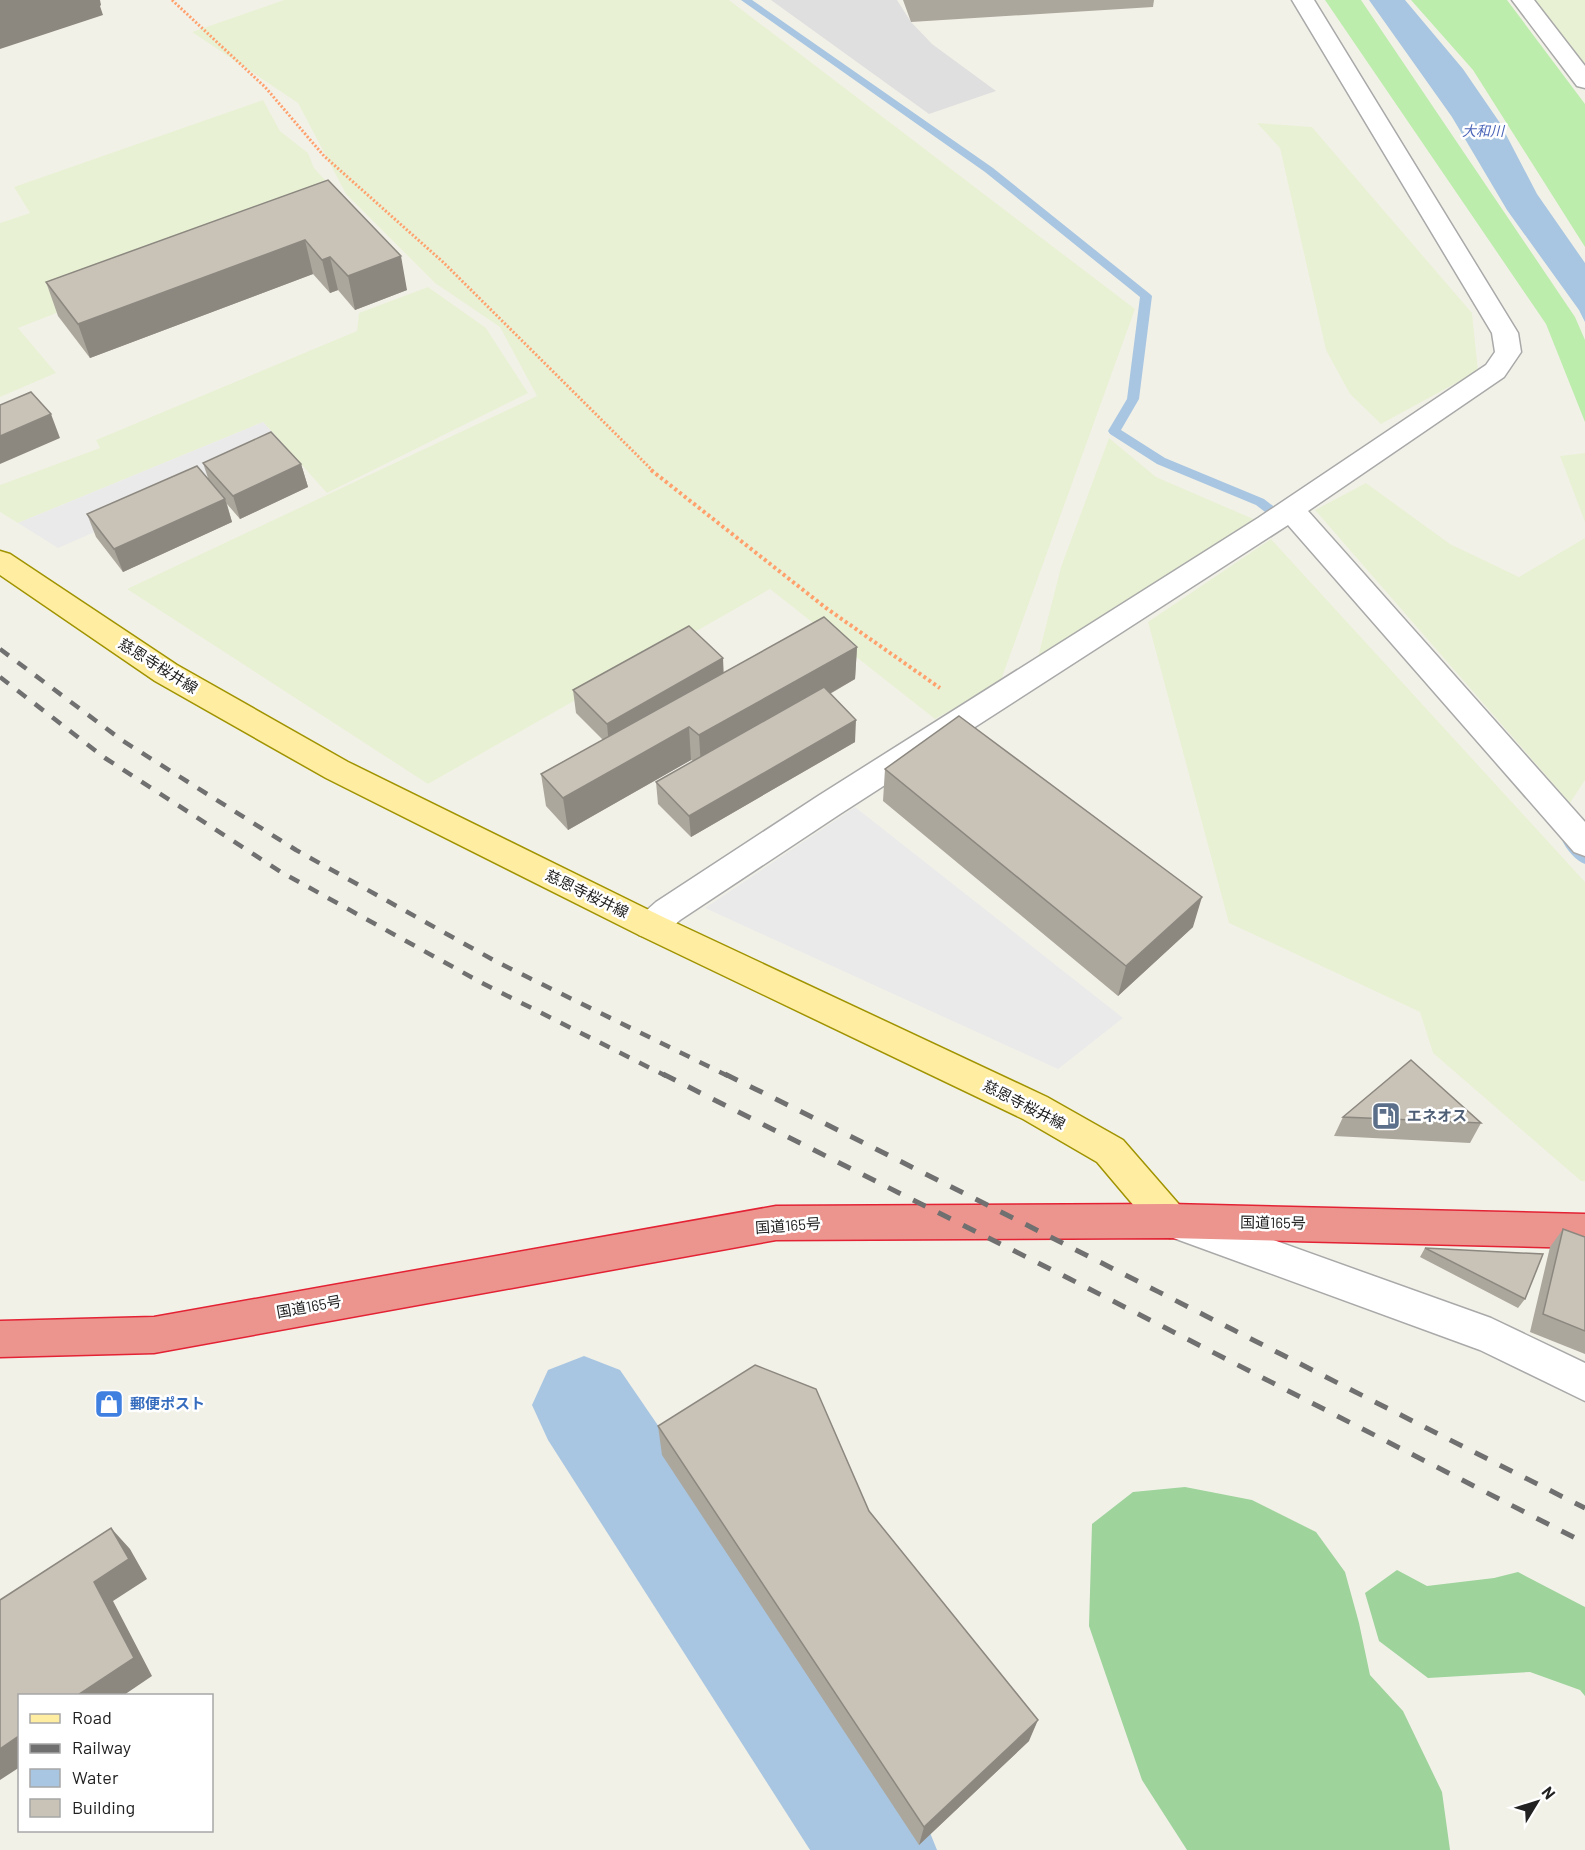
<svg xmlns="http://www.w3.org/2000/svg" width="1585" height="1850" font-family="Barlow,'Noto Sans JP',sans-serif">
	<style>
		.residential { fill: #e0dfdf }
		.farmland { fill: #e8f1d4 }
		.grass { fill: #bdedad }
		.forest { fill: #9ed39c }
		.parking { fill: #eaeaea }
		.water { fill: #a8c6e1 }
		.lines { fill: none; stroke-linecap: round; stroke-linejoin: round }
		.stream { fill: #a8c6e1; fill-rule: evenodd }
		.river { fill: #a8c6e1; fill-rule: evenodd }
		.minor-casing { stroke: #a9a9a9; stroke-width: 3 }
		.major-casing { stroke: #a09300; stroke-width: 3 }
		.highway-casing { stroke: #e32234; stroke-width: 3 }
		.path-far1 { stroke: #ffa06d; stroke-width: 3; stroke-dasharray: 2 2; stroke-linecap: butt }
		.path { stroke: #ffa06d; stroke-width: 4; stroke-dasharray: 3 3; stroke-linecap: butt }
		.minor { fill: #fff; fill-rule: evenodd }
		.major { fill: #ffeea1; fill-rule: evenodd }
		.highway { fill: #ec948e; fill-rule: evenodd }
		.rail-far1 { stroke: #707070; stroke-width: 4.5; stroke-dasharray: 11 11; stroke-linecap: butt }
		.rail { stroke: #707070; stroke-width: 5; stroke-dasharray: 14 14; stroke-linecap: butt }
		.wall { fill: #aca79d }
		.shaded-wall { fill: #8c8880 }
		.building { fill: #c8c2b7; stroke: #8c8880; stroke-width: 1.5 }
		.labels { text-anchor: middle; stroke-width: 5; stroke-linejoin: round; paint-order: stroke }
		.far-water-label { font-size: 14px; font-style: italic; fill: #4964b7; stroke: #fff }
		.street-label { font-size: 15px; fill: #222; stroke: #fff }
		.service-label { font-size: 15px; font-weight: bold; fill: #4e5e75; stroke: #fff; text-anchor: start }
		.shop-label { font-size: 15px; font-weight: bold; fill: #366cbe; stroke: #fff; text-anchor: start }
	</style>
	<rect width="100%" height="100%" fill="#f2f1e8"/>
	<path class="residential" d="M 771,0 L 897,0 L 911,22 L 932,44 L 996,91 L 929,114 Z"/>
	<path class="farmland" d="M 284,0 L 729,0 L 1135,309 L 1000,683 L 935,719 L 770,589 L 428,784 L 127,589 L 537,396 L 500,327 L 435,283 L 346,194 L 298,103 L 192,32 Z
		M 1534,0 L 1585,0 L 1585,64 Z
		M 263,100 L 280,131 L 308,153 L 314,168 L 344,201 L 18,328 L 56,373 L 0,397 L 0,223 L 30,213 L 14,187 Z
		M 1257,123 L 1312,127 L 1472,313 L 1478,371 L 1381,424 L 1350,394 L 1326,350 L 1280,148 Z
		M 428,287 L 486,328 L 528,393 L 327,493 L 263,422 L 18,523 L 0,512 L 0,485 L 100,448 L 96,440 L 357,331 L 359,313 Z
		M 1109,438 L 1156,477 L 1258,521 L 1036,665 L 1061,567 Z
		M 1585,453 L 1585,522 L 1560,456 Z
		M 1366,483 L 1450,544 L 1519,577 L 1585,538 L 1585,780 L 1570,803 L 1315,510 Z
		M 1271,539 L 1585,882 L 1585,1181 L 1581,1181 L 1433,1053 L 1420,1012 L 1229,923 L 1148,622 Z"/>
	<path class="grass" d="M 1325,0 L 1361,0 L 1575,317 L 1585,340 L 1585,422 L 1546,324 Z
		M 1411,0 L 1507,0 L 1585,104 L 1585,247 L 1473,70 Z"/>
	<path class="forest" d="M 1185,1487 L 1252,1500 L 1316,1532 L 1345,1572 L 1359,1623 L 1370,1675 L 1403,1711 L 1442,1792 L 1450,1850 L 1187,1850 L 1142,1780 L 1089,1626 L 1092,1524 L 1133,1492 Z
		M 1397,1570 L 1427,1586 L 1494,1578 L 1518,1572 L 1585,1607 L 1585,1696 L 1580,1690 L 1530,1672 L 1428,1678 L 1379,1641 L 1365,1593 Z"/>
	<path class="parking" d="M 263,422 L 287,448 L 58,548 L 18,523 Z
		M 855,807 L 1123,1018 L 1058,1069 L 705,908 Z"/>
	<path class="water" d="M 1369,0 L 1405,0 L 1463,69 L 1500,123 L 1537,194 L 1585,263 L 1585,322 L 1579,310 L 1507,210 L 1452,117 Z"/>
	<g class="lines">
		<path class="stream" d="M 741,0 L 752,0 L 993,168 L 1150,294 L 1152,296 L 1139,399 L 1121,430 L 1165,458 L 1264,499 L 1290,519 L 1292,522 L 1290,525 L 1282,525 L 1256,505 L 1157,464 L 1110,434 L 1108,431 L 1127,399 L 1140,297 L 985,172 Z
			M 1569,834 L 1574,836 L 1585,848 L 1585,864 C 1576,861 1566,849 1562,840 L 1564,836 Z"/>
		<path class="river" d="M 584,1356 L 620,1370 L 920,1808 L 937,1850 L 810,1850 L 548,1440 L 532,1405 L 548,1370 Z"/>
		<g class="minor-casing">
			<path id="minor" d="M 1292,0 L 1314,0 L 1518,333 L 1521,352 L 1504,377 L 1308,511 L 1585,822 L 1585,856 L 1574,852 L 1288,525 L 840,814 L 680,920 C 666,932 658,942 639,935 L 634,926 L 639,917 L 656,902 L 818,796 L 1258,518 L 1486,365 L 1495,352 L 1492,333 Z
				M 1512,0 L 1534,0 L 1585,66 L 1585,88 L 1577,86 Z
				M 1181,1207 L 1491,1318 L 1585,1363 L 1585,1401 L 1480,1350 L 1168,1236 L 1163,1224 L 1168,1212 Z"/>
		</g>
		<g class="major-casing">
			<path id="major" d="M 0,551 L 10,554 L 177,665 L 348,762 L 663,917 L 1047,1097 L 1123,1140 L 1183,1209 L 1188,1221 L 1183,1233 L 1170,1238 L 1157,1233 L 1097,1162 L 1023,1119 L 639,935 L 326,778 L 155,681 L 0,575 Z"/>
		</g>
		<g class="highway-casing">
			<path id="highway" d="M 1170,1204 L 1585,1214 L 1585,1248 L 1170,1238 L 776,1240 L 154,1353 L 0,1357 L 0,1321 L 154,1317 L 776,1206 Z"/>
		</g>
		<path class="path-far1" d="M 172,0 L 265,87 L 324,156 L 443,262 L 653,471"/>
		<path class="path" d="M 651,470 L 826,608 L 940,688"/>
		<use href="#minor" class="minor"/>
		<use href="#major" class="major"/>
		<use href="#highway" class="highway"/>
		<path class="rail-far1" d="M 0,649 L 123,741 L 296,850 L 497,962 L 728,1076
			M 0,677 L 105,758 L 281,872 L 482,983 L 666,1076"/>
		<path class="rail" d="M 663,1074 L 1070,1279 L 1585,1543
			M 725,1074 C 1013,1216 1298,1364 1585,1508"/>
	</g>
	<path class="wall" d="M 903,0 L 1154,0 L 1153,7 L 911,22 Z
		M 328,180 L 407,290 L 355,310 L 338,290 L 330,293 L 313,274 L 90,358 L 58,316 L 46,282 Z
		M 203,463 L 301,464 L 308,487 L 240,519 L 227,504 L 232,522 L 123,572 L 96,537 L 87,514 L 208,478 Z
		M 857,647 L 855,679 L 830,694 L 855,742 L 691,837 L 658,804 L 656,782 L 693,761 L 691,760 L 568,830 L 546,806 L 541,774 L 603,740 L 576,713 L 573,690 L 723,658 L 723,673 Z
		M 885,769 L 1193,927 L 1118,996 L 883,801 Z
		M 1343,1117 L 1481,1123 L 1470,1143 L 1334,1136 Z
		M 1563,1229 L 1585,1237 L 1585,1354 L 1530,1332 L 1550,1247 Z
		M 1425,1248 L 1525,1299 L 1518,1308 L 1420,1257 Z
		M 658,1426 L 869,1511 L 1029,1741 L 919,1845 L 662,1455 Z"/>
	<path class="shaded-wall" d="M 0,0 L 100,0 L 101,5 L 100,6 L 103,15 L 0,49 Z
		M 305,240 L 313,274 L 90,358 L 78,324 Z
		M 401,256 L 407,290 L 355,310 L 348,276 Z
		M 330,257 L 338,290 L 330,293 L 322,260 Z
		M 51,414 L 60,438 L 0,464 L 0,436 Z
		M 301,464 L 308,487 L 240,519 L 233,496 Z
		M 225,499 L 232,522 L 123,572 L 114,549 Z
		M 857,647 L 855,679 L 701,767 L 699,735 Z
		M 723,658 L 724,680 L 609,746 L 607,724 Z
		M 856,720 L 855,742 L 691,837 L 689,816 Z
		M 689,727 L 691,760 L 568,830 L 563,798 Z
		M 1202,897 L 1193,927 L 1118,996 L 1126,966 Z
		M 111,1528 L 130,1549 L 147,1579 L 113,1601 L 152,1676 L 124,1695 L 78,1695 L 94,1582 Z
		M 1038,1720 L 1029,1741 L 919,1845 L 924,1827 Z
		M 20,1735 L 20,1767 L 0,1780 L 0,1749 Z"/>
	<path class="building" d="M 328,180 L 401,256 L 348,276 L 330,257 L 322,260 L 305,240 L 78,324 L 46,282 Z
		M 31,392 L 51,414 L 0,436 L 0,405 Z
		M 271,432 L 301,464 L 233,496 L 203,463 Z
		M 197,466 L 225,499 L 114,549 L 87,514 Z
		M 824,617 L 857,647 L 699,735 L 689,727 L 563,798 L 541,774 Z
		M 689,626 L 723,658 L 607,724 L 573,690 Z
		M 824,687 L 856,720 L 689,816 L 656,782 Z
		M 959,716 L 1202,897 L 1126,966 L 885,769 Z
		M 1411,1060 L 1481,1123 L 1343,1117 Z
		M 1563,1229 L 1585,1237 L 1585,1331 L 1543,1314 Z
		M 1425,1248 L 1543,1254 L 1525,1299 Z
		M 755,1365 L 816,1389 L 869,1511 L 1038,1720 L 924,1827 L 658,1426 Z
		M 111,1528 L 129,1559 L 94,1582 L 134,1658 L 78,1695 L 20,1695 L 20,1735 L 0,1749 L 0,1600 Z"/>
	<defs>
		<g id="fuel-square" transform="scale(1.5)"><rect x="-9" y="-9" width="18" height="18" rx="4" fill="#5c6f8a" stroke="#fff"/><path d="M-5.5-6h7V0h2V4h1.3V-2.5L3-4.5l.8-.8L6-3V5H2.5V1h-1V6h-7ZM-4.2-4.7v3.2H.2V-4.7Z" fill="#fff"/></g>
		<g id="shop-square" transform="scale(1.5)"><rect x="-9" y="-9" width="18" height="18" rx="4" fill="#3f7fe0" stroke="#fff"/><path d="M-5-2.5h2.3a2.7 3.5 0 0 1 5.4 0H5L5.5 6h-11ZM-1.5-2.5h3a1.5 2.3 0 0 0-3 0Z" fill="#fff"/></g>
	</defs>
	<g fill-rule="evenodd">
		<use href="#fuel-square" x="1386" y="1116"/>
		<use href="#shop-square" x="109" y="1404"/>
	</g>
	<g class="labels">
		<g class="far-water-label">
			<text x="1483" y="136">大和川</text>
		</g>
		<g class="street-label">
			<text transform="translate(158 666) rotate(32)" y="5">慈恩寺桜井線</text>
			<text transform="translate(587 894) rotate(26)" y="5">慈恩寺桜井線</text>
			<text transform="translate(1024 1105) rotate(27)" y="5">慈恩寺桜井線</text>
			<text transform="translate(1273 1223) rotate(1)" y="5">国道165号</text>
			<text transform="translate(788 1226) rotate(-4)" y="5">国道165号</text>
			<text transform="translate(309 1307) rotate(-10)" y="5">国道165号</text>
		</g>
		<g class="service-label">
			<text x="1407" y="1121">エネオス</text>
		</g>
		<g class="shop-label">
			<text x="130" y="1409">郵便ポスト</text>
		</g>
	</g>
	<rect x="18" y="1694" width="195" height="138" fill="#ffffff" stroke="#a7a7a7" stroke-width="1.5"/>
	<rect x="30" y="1714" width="30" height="9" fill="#ffeea1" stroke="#a7a7a7" stroke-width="1.5"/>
	<text x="72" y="1724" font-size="18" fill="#222222">Road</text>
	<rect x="30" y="1744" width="30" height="9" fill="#707070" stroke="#a7a7a7" stroke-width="1.5"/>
	<text x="72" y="1754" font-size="18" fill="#222222">Railway</text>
	<rect x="30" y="1769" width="30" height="18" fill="#a8c6e1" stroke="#a7a7a7" stroke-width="1.5"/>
	<text x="72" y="1784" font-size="18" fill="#222222">Water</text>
	<rect x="30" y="1799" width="30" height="18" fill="#c8c2b7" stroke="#a7a7a7" stroke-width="1.5"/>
	<text x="72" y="1814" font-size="18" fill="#222222">Building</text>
	<g transform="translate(1537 1802) rotate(52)" stroke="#ffffff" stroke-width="4.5" paint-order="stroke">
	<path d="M0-4.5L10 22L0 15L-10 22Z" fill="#222222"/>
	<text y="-9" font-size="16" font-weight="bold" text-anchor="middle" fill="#222222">N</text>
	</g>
</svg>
